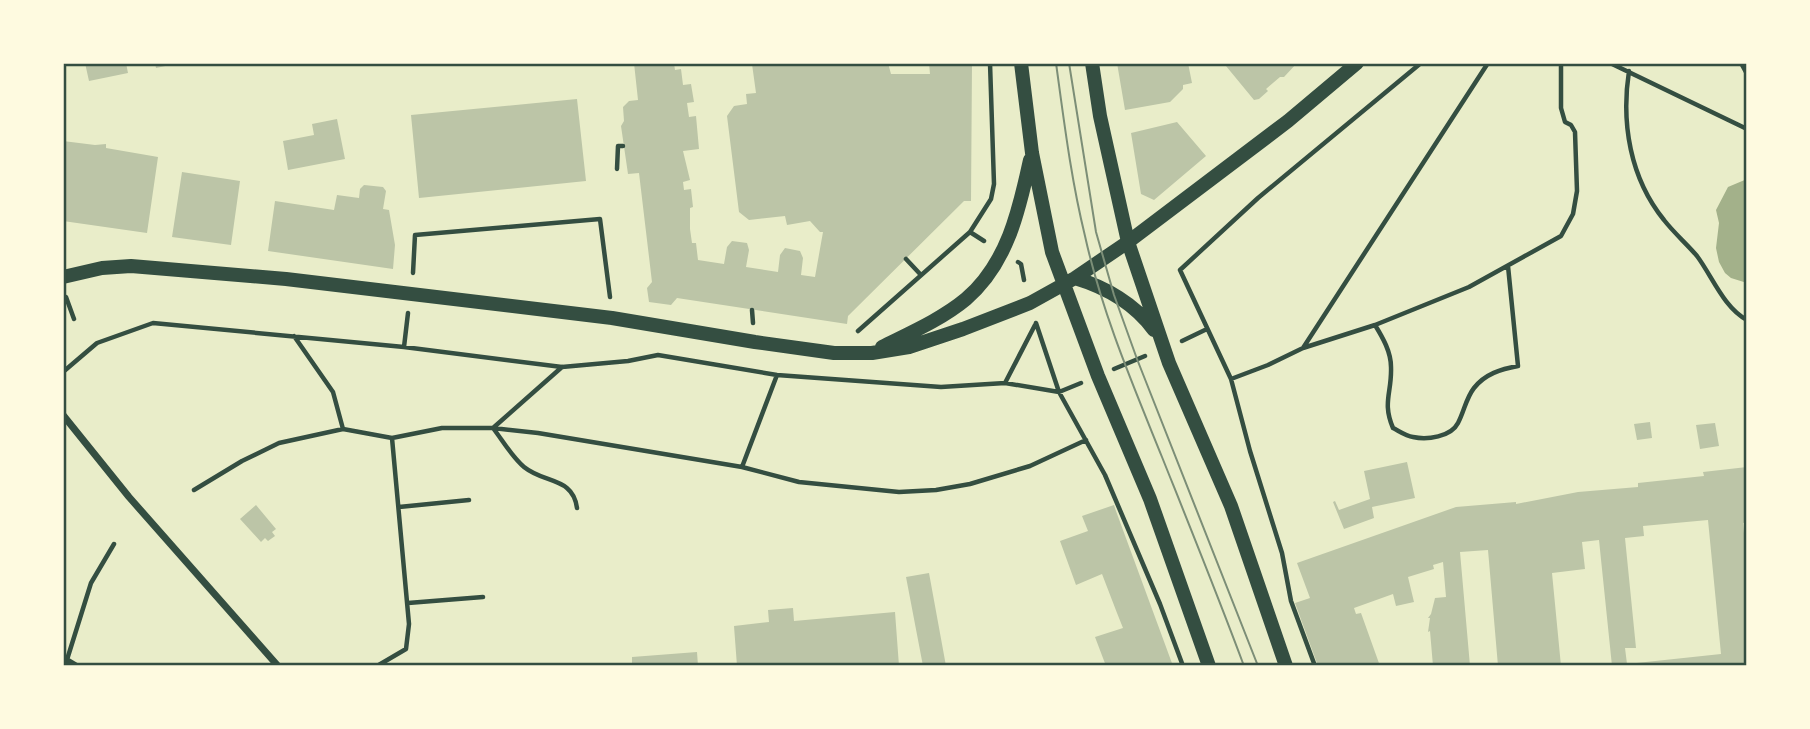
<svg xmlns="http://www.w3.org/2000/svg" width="1810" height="729" font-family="'Alegreya Sans',sans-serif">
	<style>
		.water { fill: #a3b18a }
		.building { fill: #bcc5a7; fill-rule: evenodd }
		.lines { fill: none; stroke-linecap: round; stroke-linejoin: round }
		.path { stroke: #344e41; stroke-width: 4.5 }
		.minor { stroke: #344e41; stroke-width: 7 }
		.secondary { stroke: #344e41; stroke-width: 14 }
		.tram { stroke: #7c8e77; stroke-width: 2 }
		.neatline { fill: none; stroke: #344e41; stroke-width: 2.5 }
	</style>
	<rect width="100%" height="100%" fill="#e9edc9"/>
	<path class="water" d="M 1747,179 L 1747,283 L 1731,278 L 1725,273 L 1719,262 L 1716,248 L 1719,223 L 1716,210 L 1728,187 Z"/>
	<path class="building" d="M 85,63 L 126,63 L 128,73 L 89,81 Z
		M 155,63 L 175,63 L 175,64 L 156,68 Z
		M 634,63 L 674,63 L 675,70 L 681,69 L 683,85 L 691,84 L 694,102 L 687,103 L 689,117 L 696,116 L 699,149 L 683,151 L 690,180 L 683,182 L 684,190 L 691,189 L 693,207 L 690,208 L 690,229 L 692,243 L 696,243 L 698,260 L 724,264 L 727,247 L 732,241 L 747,243 L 749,250 L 746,267 L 778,272 L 780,255 L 785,248 L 800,251 L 803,258 L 801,275 L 815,277 L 823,232 L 820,232 L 810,221 L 787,225 L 785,216 L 749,220 L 739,212 L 727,116 L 734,106 L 747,104 L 746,94 L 756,93 L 752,64 L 888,63 L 891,74 L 930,74 L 929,63 L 972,63 L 971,201 L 964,201 L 848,316 L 847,324 L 677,298 L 671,305 L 649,302 L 647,288 L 652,282 L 639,173 L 628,174 L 621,126 L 624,121 L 623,107 L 629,101 L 638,100 Z
		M 1117,63 L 1188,63 L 1192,83 L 1183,85 L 1183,89 L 1170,102 L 1125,110 Z
		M 1229,63 L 1297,63 L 1284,77 L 1280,77 L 1266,89 L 1268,91 L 1259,99 L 1254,100 L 1226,66 Z
		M 577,99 L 586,181 L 419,198 L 411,115 Z
		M 337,119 L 345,159 L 288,170 L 283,141 L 314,135 L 312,124 Z
		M 1177,122 L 1206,156 L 1154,200 L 1141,194 L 1131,133 Z
		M 63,141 L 95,145 L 106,144 L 106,148 L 158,157 L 147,233 L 63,221 Z
		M 182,172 L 240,181 L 231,245 L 172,237 Z
		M 364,185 L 383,187 L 386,191 L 383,209 L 389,210 L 395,245 L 393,269 L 268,251 L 275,201 L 334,210 L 337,195 L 359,198 L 360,189 Z
		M 1650,422 L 1652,438 L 1637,440 L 1634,424 Z
		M 1715,423 L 1719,446 L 1700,449 L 1696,425 Z
		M 1407,462 L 1415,498 L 1372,507 L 1374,518 L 1344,529 L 1333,502 L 1335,501 L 1339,510 L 1370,499 L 1364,471 Z
		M 1747,467 L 1747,522 L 1743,523 L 1747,563 L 1747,666 L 1612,666 L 1599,540 L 1582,542 L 1585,569 L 1552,573 L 1561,666 L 1498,666 L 1488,550 L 1460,552 L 1470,666 L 1433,666 L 1430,631 L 1428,632 L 1430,618 L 1428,618 L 1431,614 L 1435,598 L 1446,597 L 1443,562 L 1433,565 L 1434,569 L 1408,577 L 1414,602 L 1396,606 L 1393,594 L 1354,608 L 1356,614 L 1361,613 L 1380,666 L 1318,666 L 1295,603 L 1310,598 L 1297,563 L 1456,507 L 1516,502 L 1516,504 L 1578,492 L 1638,487 L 1638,483 L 1704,476 L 1703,472 ZM 1708,520 L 1721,654 L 1627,664 L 1625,648 L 1636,648 L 1625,538 L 1644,536 L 1643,526 Z
		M 256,505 L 276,529 L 272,532 L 275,536 L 268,541 L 265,538 L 261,542 L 240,519 Z
		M 1114,505 L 1116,511 L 1173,666 L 1106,666 L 1095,637 L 1123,628 L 1117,613 L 1102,574 L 1076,585 L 1060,541 L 1088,531 L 1082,516 Z
		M 929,573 L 946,666 L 923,666 L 906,577 Z
		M 793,608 L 794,621 L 895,612 L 899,666 L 737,666 L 734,626 L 769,622 L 768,610 Z
		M 697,652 L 698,666 L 632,666 L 632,657 Z"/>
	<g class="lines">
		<path class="path" d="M 1488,63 L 1303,348 L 1375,325 L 1469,287 L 1561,236 L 1573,214 L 1577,191 L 1575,132 L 1571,125 L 1565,122 L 1561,108 L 1561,63
			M 1610,63 L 1747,129
			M 1741,63 L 1747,74
			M 1629,71 C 1621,123 1630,178 1664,220 C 1674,233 1687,244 1697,256 C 1712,276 1724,308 1747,320
			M 617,169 L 618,146 L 623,146
			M 970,232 L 984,241
			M 906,259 L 921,275
			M 1018,262 L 1021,264 L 1024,280
			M 413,273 L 415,235 L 600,219 L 610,297
			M 66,297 L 74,319
			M 752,310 L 753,323
			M 1036,323 L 1059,392 L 1105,475 L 1160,604 L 1183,666
			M 1375,325 C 1383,338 1391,352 1391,367 C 1392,393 1382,402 1393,428 C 1399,431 1406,436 1413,437 C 1427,440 1451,437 1458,423 C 1464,412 1466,398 1474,388 C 1485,374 1501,369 1518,366 L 1508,266
			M 858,331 L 970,232 L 991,199 L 994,184 L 990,63
			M 294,336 L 333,392 L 343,429
			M 1182,341 L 1207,329
			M 404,347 L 408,313
			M 1303,348 L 1268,365 L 1231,379 L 1180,270 L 1258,198 L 1421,63
			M 562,367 L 493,428 C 503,441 512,457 524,467 C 545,484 573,477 577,508
			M 1114,369 L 1145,356
			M 63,372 L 97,343 L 153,323 L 404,347 L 562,367 L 628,361 L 658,355 L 777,375 L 941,387 L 1005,383 L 1059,392 L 1081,383
			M 1231,379 L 1250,451 L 1282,553 L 1291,601 L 1315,666
			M 1005,383 L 1035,325
			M 742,467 L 777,375
			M 194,490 L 242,461 L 279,443 L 343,429 L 392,438 L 442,428 L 493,428 L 538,433 L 742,467 L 799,482 L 899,492 L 936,490 L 970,484 L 1030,466 L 1086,440
			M 399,507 L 469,500
			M 408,603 L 483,597
			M 63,657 L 78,666
			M 65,666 L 91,583 L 114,544
			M 377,666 L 406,649 L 409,624 L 392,438"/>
		<path class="minor" d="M 63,415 L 129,497 L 278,666"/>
		<path class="secondary" d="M 1021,63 L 1032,153 L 1052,252 L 1098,376 L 1150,499 L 1209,666
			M 1092,63 L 1100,116 L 1128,242 L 1169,363 L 1231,506 L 1286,666
			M 63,277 L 102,268 L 131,266 L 286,279 L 612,318 L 755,342 L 834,353 L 872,353 L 909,347 L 963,329 L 1030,303 L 1075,278 L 1128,242 L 1288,121 L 1357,63
			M 1075,278 C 1105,287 1135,304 1154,330
			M 882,347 C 910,333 942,319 966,299 C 1007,264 1019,211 1030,160"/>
		<path class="tram" d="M 1056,63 C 1064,121 1071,179 1085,236 C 1102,313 1133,385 1162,457 C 1190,527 1218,596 1244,666
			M 1069,63 L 1096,232 L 1114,295 L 1137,359 L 1258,666"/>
	</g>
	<rect width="1810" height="729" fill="none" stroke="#fefae0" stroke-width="130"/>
	<rect x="65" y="65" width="1680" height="599" class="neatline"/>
</svg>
